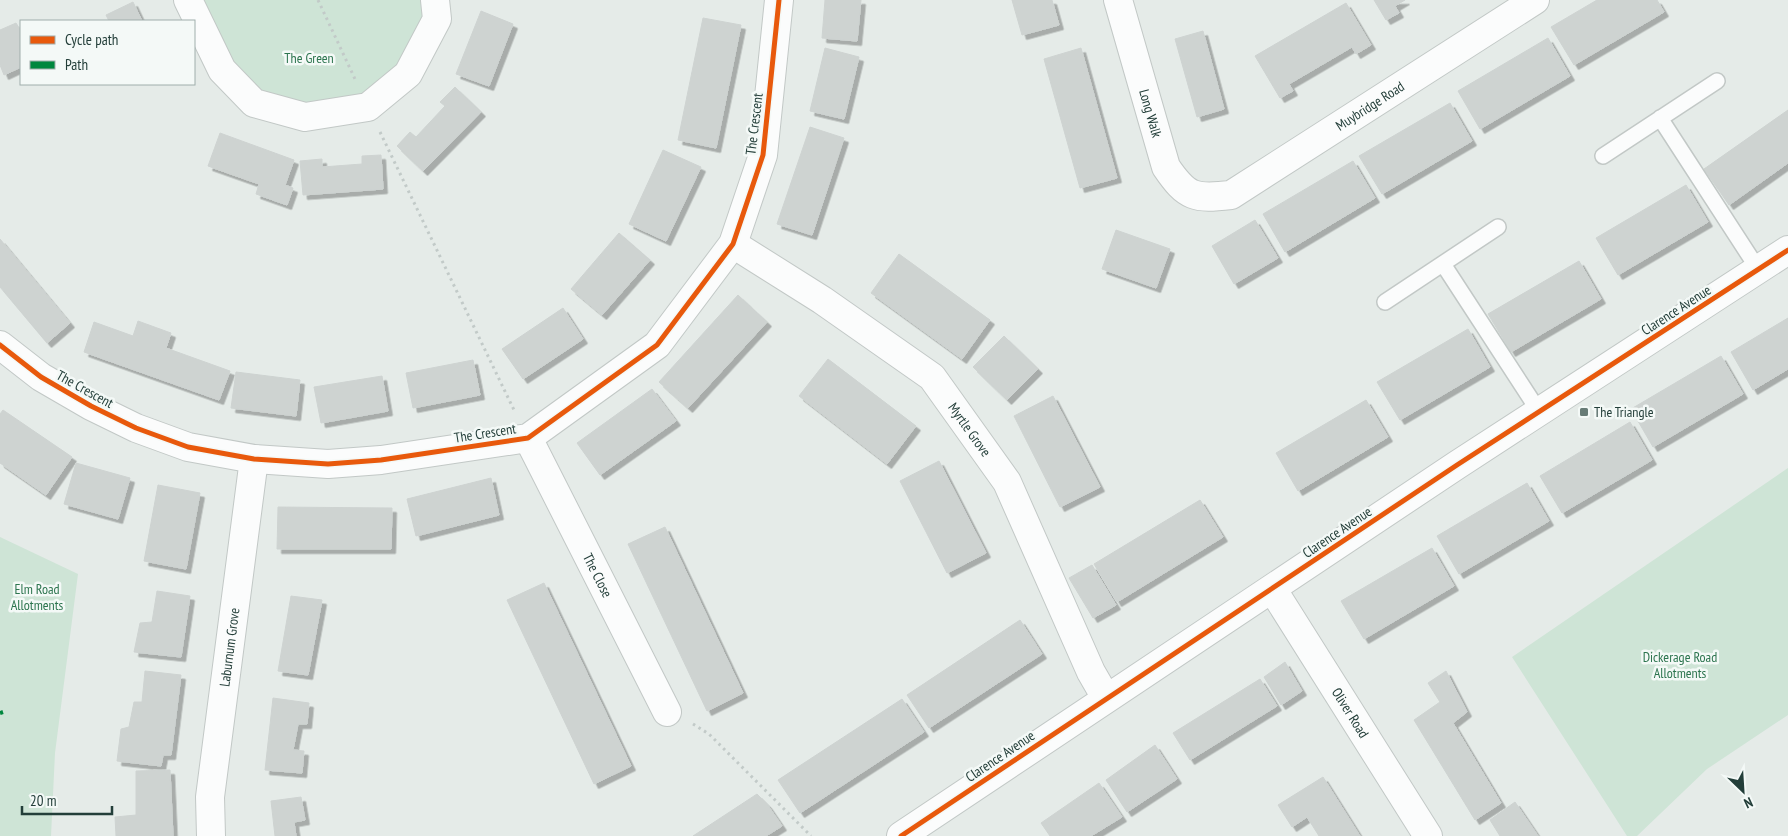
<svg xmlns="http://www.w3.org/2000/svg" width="1788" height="836" font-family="'PT Sans Narrow',sans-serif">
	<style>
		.green { fill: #cee4d6 }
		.building { fill: #ced3d1; stroke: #ced3d1; filter: url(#shadow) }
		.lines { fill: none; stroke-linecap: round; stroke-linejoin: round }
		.service-casing { stroke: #c2c8c6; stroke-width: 18 }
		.minor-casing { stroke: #c2c8c6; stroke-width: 30 }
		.tertiary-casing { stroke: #c2c8c6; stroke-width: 30 }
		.path { stroke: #c2cac8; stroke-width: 3; stroke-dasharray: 2.5 4; stroke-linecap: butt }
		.service { stroke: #fbfcfc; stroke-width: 15 }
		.minor { stroke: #fbfcfc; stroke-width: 28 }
		.tertiary { stroke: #fbfcfc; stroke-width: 28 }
		.quiet { stroke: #00873e; stroke-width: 4; stroke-dasharray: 8 4; stroke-linecap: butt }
		.cycleway-casing { stroke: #f4f9f7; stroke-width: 8 }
		.cycleway { stroke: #e8590c; stroke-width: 5 }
		.poi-dot { fill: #677b76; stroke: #f4f9f7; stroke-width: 2 }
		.labels { text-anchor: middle; stroke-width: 5; stroke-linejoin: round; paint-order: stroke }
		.park-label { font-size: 14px; fill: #2d754f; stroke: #f4f9f7 }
		.street-label { font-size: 14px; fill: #233e39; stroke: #f4f9f7 }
		.poi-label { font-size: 14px; fill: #233e39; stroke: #f4f9f7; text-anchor: start }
	</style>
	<defs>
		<filter id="shadow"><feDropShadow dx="4.5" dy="4.5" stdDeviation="0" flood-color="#0004"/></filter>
	</defs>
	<rect width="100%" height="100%" fill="#e5ebe8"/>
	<path class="green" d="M 188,0 L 435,0 L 437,19 L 368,107 L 254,103 Z
		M 1788,468 L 1788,715 L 1707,769 L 1637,836 L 1627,836 L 1512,657 Z
		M 0,537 L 78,574 L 55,753 L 51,836 L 0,836 Z"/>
	<path class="building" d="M 825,0 L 861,0 L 857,41 L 822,38 Z
		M 1012,0 L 1052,0 L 1059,25 L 1022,35 Z
		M 1374,0 L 1405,0 L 1395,6 L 1399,13 L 1386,20 Z
		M 1597,0 L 1657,0 L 1664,12 L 1574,65 L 1551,27 Z
		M 133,2 L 142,21 L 109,21 L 106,15 Z
		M 1346,3 L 1371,45 L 1356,54 L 1352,47 L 1289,84 L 1293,91 L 1280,98 L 1255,56 Z
		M 481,11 L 513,24 L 489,86 L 456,74 Z
		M 703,18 L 741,25 L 716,148 L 678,140 Z
		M 16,23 L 21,31 L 21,67 L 4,75 L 0,65 L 0,30 Z
		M 1203,31 L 1224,109 L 1197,117 L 1175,39 Z
		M 1548,38 L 1570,76 L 1480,129 L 1458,91 Z
		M 825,48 L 859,57 L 844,119 L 810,111 Z
		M 1081,48 L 1117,178 L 1080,188 L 1044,59 Z
		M 455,87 L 481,112 L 423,171 L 397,146 L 410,132 L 416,137 L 445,106 L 440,102 Z
		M 1450,103 L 1472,141 L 1382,194 L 1359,156 Z
		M 1788,110 L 1788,163 L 1729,205 L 1704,169 Z
		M 810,127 L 844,138 L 812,235 L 777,224 Z
		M 220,133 L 294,160 L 285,185 L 293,188 L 287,205 L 256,194 L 259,184 L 208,166 Z
		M 663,150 L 701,167 L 666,241 L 629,224 Z
		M 381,155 L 383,189 L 303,195 L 300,161 L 322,159 L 322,167 L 362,164 L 362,156 Z
		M 1353,161 L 1375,198 L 1285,252 L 1263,214 Z
		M 1686,185 L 1708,222 L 1618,275 L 1596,238 Z
		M 1255,220 L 1278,258 L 1234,284 L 1212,246 Z
		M 1116,230 L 1170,249 L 1156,288 L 1102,269 Z
		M 619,233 L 650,260 L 602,315 L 571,289 Z
		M 0,239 L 70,323 L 47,343 L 0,287 Z
		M 899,254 L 990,320 L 962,359 L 871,293 Z
		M 1579,261 L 1601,299 L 1511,352 L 1488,314 Z
		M 738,295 L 767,322 L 688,408 L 659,382 Z
		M 563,308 L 583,339 L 523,379 L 502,349 Z
		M 1788,318 L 1788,369 L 1753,390 L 1731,352 Z
		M 138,321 L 171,333 L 166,348 L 230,371 L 219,400 L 84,352 L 94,322 L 133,336 Z
		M 1468,329 L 1490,367 L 1400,420 L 1377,382 Z
		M 1004,336 L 1038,369 L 1007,400 L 973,367 Z
		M 1721,356 L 1743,394 L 1653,447 L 1631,409 Z
		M 828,359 L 916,426 L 887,464 L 799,396 Z
		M 473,360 L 480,395 L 413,408 L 406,373 Z
		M 236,372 L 300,380 L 296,416 L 231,408 Z
		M 382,376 L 388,411 L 321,423 L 314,387 Z
		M 652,389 L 676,421 L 600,475 L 577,443 Z
		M 1053,396 L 1100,487 L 1060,507 L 1014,416 Z
		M 1366,400 L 1388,437 L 1298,491 L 1276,453 Z
		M 3,410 L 72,457 L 46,495 L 0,463 L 0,414 Z
		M 1630,422 L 1652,460 L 1562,513 L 1540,476 Z
		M 939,461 L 986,553 L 947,573 L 900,481 Z
		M 76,463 L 130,478 L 118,519 L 64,504 Z
		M 491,478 L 499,515 L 416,536 L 407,499 Z
		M 1527,483 L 1549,521 L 1459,574 L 1437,536 Z
		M 158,485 L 200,493 L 186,569 L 144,561 Z
		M 1200,500 L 1223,537 L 1117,602 L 1094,564 Z
		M 278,507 L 392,508 L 391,549 L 277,549 Z
		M 665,527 L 743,693 L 707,711 L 628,544 Z
		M 1432,548 L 1454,586 L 1364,639 L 1341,601 Z
		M 1092,565 L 1116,605 L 1093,618 L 1069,578 Z
		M 544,583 L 631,766 L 594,784 L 507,600 Z
		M 157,591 L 190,596 L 181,657 L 134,652 L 140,623 L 152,622 Z
		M 291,596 L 322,600 L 308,675 L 278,671 Z
		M 1020,620 L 1042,654 L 929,728 L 907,695 Z
		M 1285,662 L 1302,691 L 1281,705 L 1264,677 Z
		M 145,671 L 181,675 L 171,755 L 163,755 L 161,766 L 117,761 L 121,729 L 129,727 L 134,702 L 142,702 Z
		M 1446,671 L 1467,712 L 1453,723 L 1501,803 L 1475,820 L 1414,720 L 1440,702 L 1428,683 Z
		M 1260,679 L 1277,706 L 1190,760 L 1173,733 Z
		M 273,698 L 309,703 L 307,724 L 298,724 L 293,750 L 304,751 L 302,773 L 265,770 Z
		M 902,699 L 924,732 L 800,813 L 778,780 Z
		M 1155,745 L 1177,779 L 1127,812 L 1106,780 Z
		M 170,770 L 173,836 L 116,836 L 115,817 L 136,815 L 136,771 Z
		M 1323,777 L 1360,836 L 1319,836 L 1307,817 L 1292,827 L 1278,805 Z
		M 1099,783 L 1122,817 L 1091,836 L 1050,836 L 1041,823 Z
		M 757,794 L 767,804 L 782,826 L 766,836 L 693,836 Z
		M 301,797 L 305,820 L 294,822 L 296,836 L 275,836 L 271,801 Z
		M 1515,802 L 1538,836 L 1500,836 L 1490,820 Z"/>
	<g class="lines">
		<g class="service-casing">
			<path id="service" d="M 1660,118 L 1758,269
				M 1603,156 L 1717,81
				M 1443,264 L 1540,413
				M 1385,302 L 1498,227"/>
		</g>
		<g class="minor-casing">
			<g id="minor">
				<path d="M 188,0 L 222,70 L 254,103 L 305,117 L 368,107 L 408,74 L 437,19 L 435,0"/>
				<path id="s1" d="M 1118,0 L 1166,167 C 1187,198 1195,199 1231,195 L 1535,0"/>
				<path id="s2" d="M 733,244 L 822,300 L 932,377 L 1007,482 L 1091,672 L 1106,698"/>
				<path d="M 0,345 L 41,377 L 91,406 L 136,428 L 188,447 L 254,459 L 328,464 L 381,460 L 528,438 L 657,345 L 733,244 L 763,155 L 779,0"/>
				<path id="s3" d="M 528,438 L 667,712"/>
				<path id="s4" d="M 1273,590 L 1428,836"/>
				<path id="s5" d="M 211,836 L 210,797 L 254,459"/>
			</g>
		</g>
		<g class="tertiary-casing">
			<path id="tertiary" d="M 901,836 L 1457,465 L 1788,250"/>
		</g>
		<path class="path" d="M 318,0 L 355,79
			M 380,132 L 514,410
			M 693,724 L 709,734 L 811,836"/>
		<use href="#service" class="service"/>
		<use href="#minor" class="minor"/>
		<use href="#tertiary" class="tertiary"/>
		<path class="quiet" d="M 0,713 L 3,712"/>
		<g class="cycleway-casing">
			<path id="cycleway" d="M 0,345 L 41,377 L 91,406 L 136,428 L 188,447 L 254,459 L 328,464 L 381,460 L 528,438 L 657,345 L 733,244 L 763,155 L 779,0
				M 901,836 L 1457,465 L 1788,250"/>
		</g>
		<use href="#cycleway" class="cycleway"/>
	</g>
	<rect class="poi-dot" x="1579" y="407" width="10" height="10" rx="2.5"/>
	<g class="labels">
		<g class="park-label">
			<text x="309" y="63">The Green</text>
			<text x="37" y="594">Elm Road<tspan x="37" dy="16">Allotments</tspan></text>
			<text x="1680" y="662">Dickerage Road<tspan x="1680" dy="16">Allotments</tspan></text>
		</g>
		<g class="street-label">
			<text dy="5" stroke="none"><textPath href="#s1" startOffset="416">Muybridge Road</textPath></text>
			<text dy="5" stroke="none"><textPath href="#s1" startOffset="118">Long Walk</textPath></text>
			<text transform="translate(754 124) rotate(-83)" y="5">The Crescent</text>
			<text transform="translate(1676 310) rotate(-33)" y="5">Clarence Avenue</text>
			<text transform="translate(85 389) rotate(29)" y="5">The Crescent</text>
			<text dy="5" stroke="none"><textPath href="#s2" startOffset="304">Myrtle Grove</textPath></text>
			<text transform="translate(485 433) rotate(-9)" y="5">The Crescent</text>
			<text transform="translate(1337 532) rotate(-34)" y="5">Clarence Avenue</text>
			<text dy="5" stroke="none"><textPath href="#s3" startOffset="154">The Close</textPath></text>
			<text dy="5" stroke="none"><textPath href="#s5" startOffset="190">Laburnum Grove</textPath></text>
			<text dy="5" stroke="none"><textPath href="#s4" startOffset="145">Oliver Road</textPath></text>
			<text transform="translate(1000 756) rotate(-34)" y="5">Clarence Avenue</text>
		</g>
		<g class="poi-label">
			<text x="1594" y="417">The Triangle</text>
		</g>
	</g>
	<rect x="20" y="20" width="175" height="65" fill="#f4f9f7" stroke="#a0aeab"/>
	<rect x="30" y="36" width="25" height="8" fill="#e8590c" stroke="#a0aeab"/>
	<text x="65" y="45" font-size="15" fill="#233e39">Cycle path</text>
	<rect x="30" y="61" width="25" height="8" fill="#00873e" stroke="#a0aeab"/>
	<text x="65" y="70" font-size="15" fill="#233e39">Path</text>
	<g transform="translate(1743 791) rotate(155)" stroke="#f4f9f7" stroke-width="4" paint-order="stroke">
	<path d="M0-4L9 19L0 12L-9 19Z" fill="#233e39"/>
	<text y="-8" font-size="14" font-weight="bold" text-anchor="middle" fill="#233e39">N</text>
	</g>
	<path d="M22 806v8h90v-8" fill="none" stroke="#233e39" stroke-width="2.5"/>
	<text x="30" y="806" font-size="15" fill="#233e39" stroke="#f4f9f7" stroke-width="4" paint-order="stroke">20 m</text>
</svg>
